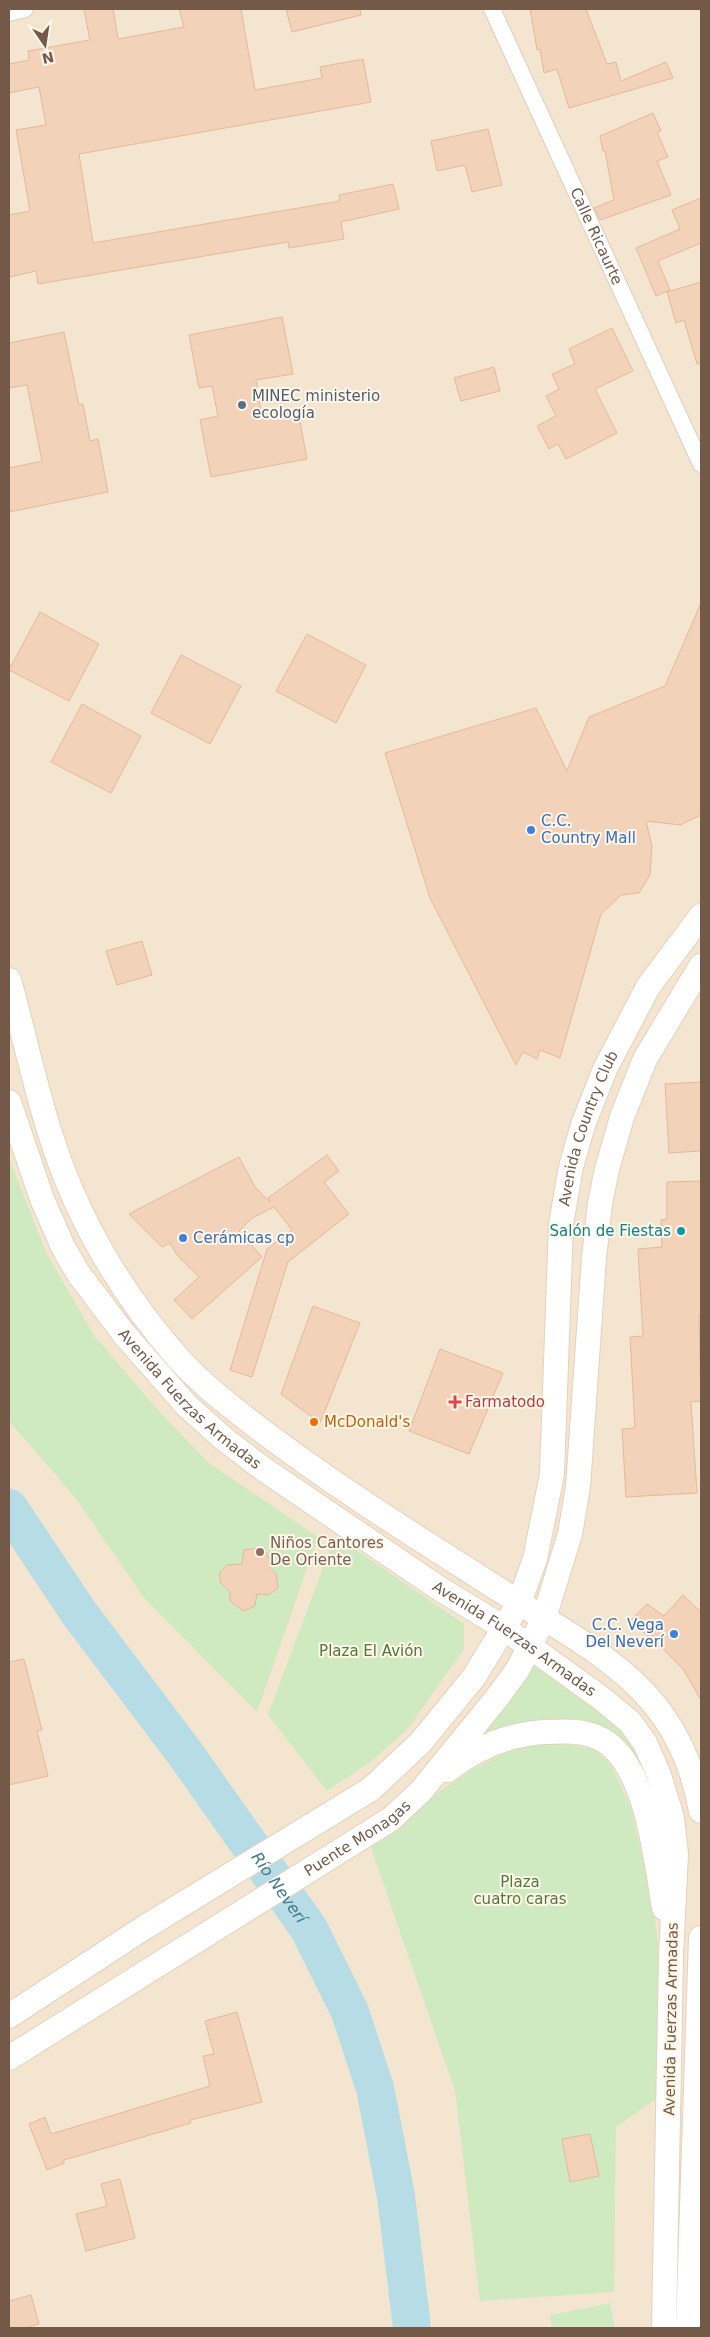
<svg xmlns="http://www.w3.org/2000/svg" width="710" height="2337" font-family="'DejaVu Sans',sans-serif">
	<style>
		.residential { fill: #f4e5d0 }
		.green { fill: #cfeac0 }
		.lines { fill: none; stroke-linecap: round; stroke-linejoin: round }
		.river { stroke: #b6dde6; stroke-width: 38 }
		.building { fill: #f2d2b9; stroke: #e5b999 }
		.street-casing { stroke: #e0cfbd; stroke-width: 18 }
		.secondary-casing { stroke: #e6d1bb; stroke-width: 26 }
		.street { stroke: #fff; stroke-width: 16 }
		.secondary { stroke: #fff; stroke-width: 24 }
		.service-dot { fill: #5c6f8a; stroke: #fff7e8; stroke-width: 2 }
		.shop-dot { fill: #3f7fe0; stroke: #fff7e8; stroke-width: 2 }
		.culture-dot { fill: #0f9aa8; stroke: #fff7e8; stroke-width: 2 }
		.health-dot { fill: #e0444e; stroke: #fff7e8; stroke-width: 2 }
		.food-dot { fill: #e8710a; stroke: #fff7e8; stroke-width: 2 }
		.education-dot { fill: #8d6e63; stroke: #fff7e8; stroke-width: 2 }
		.labels { text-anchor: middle; stroke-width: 4; stroke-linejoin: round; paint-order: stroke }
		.street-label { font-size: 15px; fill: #745948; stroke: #fff7e8 }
		.service-label { font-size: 15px; fill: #4e5e75; stroke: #fff7e8; text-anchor: start }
		.shop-label { font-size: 15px; fill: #366cbe; stroke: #fff7e8; text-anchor: start }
		.culture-label { font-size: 15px; fill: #0d838f; stroke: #fff7e8; text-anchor: end }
		.health-label { font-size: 15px; fill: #be3a42; stroke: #fff7e8; text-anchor: start }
		.food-label { font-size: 15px; fill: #c56008; stroke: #fff7e8; text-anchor: start }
		.education-label { font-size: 15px; fill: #785e54; stroke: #fff7e8; text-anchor: start }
		.park-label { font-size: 15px; fill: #4f7940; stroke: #fff7e8 }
		.water-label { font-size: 16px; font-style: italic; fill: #417988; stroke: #fff7e8 }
	</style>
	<rect width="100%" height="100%" fill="#fcf3e2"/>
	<path class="residential" d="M 9,9 L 701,9 L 701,2328 L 9,2328 Z"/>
	<path class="green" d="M 9,1158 L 46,1252 L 93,1334 L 155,1407 L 209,1463 L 318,1537 L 257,1712 L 144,1598 L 75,1497 L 9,1421 Z
		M 349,1545 L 464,1624 L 464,1649 L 407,1730 L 370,1762 L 327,1791 L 268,1715 L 330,1549 Z
		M 536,1658 L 621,1724 L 652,1779 L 663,1817 L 665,1851 L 607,1734 L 482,1737 Z
		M 559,1743 L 593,1749 L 610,1763 L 631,1808 L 654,1907 L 659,1955 L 657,2098 L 616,2127 L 614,2292 L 480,2301 L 455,2091 L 370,1845 C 418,1808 465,1765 525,1746 C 535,1743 548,1744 559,1743 Z
		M 610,2303 L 615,2328 L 552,2328 L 550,2315 Z"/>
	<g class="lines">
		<path class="river" id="s1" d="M 9,1508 L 79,1613 L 184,1752 L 309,1929 L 350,2012 L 375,2088 L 396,2196 L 412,2328"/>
	</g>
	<path class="building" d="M 94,9 L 113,9 L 118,39 L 184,27 L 179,9 L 241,9 L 255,90 L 322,78 L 320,67 L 363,59 L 371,102 L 79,154 L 93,243 L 340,201 L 339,195 L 393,184 L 399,209 L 341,222 L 344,239 L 289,248 L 288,242 L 38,284 L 36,271 L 9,277 L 9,215 L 30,211 L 16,130 L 46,125 L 39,87 L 9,93 L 9,64 L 29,60 L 28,51 L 90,40 L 84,10 Z
		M 286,9 L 360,9 L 361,15 L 292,32 Z
		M 530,9 L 586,9 L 607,64 L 616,62 L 621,81 L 666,62 L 673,78 L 569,108 L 557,69 L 544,73 L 540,49 L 537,50 Z
		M 653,113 L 661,131 L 657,132 L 668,157 L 657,161 L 671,195 L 600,220 L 594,208 L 614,200 L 605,151 L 603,151 L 600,136 Z
		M 488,129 L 502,185 L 472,192 L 465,165 L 437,171 L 431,141 Z
		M 701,198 L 701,243 L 658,261 L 670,290 L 656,296 L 636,248 L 680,229 L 672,210 Z
		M 701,282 L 701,364 L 697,364 L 684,320 L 676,323 L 667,292 Z
		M 282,317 L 293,374 L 256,380 L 262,418 L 298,411 L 307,459 L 211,477 L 200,420 L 218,416 L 212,386 L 199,388 L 189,335 Z
		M 612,328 L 633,371 L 595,389 L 617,433 L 566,459 L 558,444 L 549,449 L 537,426 L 556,416 L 546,396 L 559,389 L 552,374 L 575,364 L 569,349 Z
		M 64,332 L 79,405 L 83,404 L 90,441 L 98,439 L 108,492 L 9,512 L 9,468 L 42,461 L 27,385 L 9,388 L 9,343 Z
		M 494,367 L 500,391 L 461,401 L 454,378 Z
		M 701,603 L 701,815 L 680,825 L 646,821 L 652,846 L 650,875 L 639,893 L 621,895 L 601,914 L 560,1058 L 540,1050 L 537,1059 L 523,1052 L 516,1065 L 430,898 L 385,753 L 536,708 L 567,771 L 589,717 L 665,686 Z
		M 40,612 L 99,644 L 69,701 L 9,670 Z
		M 307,634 L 366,665 L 336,723 L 276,691 Z
		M 181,655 L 241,686 L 210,744 L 151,713 Z
		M 82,704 L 141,736 L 111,793 L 51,762 Z
		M 142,941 L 152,975 L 117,985 L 106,951 Z
		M 701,1082 L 701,1151 L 669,1153 L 665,1084 Z
		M 327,1155 L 339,1171 L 324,1182 L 349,1214 L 288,1262 L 252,1377 L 230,1370 L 267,1249 L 292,1230 L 274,1207 L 252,1218 L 239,1231 L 262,1257 L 192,1319 L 174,1300 L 199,1277 L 177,1255 L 170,1243 L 162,1247 L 129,1214 L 239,1157 L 255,1187 L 270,1202 L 268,1198 Z
		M 701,1181 L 701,1314 L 699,1314 L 701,1401 L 691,1402 L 697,1493 L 626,1497 L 622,1429 L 635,1428 L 630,1337 L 643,1336 L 638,1249 L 662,1247 L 661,1220 L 667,1219 L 667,1182 Z
		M 313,1306 L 360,1323 L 320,1423 L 281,1394 Z
		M 440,1349 L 503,1373 L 469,1454 L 409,1431 Z
		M 264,1547 L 269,1559 L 271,1568 L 276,1574 L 278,1588 L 269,1595 L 257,1594 L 255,1606 L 243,1611 L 230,1601 L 230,1592 L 220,1582 L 220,1572 L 227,1565 L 242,1564 L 244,1550 Z
		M 683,1595 L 701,1612 L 701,1700 L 683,1669 L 662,1648 L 630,1621 L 647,1604 L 664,1616 Z
		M 24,1659 L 42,1730 L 37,1731 L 48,1776 L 9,1785 L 9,1662 Z
		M 237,2012 L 262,2102 L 190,2120 L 191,2123 L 64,2160 L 64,2163 L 47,2170 L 29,2124 L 45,2117 L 51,2134 L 210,2086 L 203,2056 L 214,2054 L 205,2021 Z
		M 590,2134 L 599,2176 L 570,2182 L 562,2139 Z
		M 120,2179 L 135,2238 L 86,2251 L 76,2214 L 107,2206 L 101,2184 Z
		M 31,2295 L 39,2324 L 25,2328 L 9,2328 L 9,2301 Z"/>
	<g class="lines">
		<g class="street-casing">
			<g id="street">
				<path id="s2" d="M 492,9 L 701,464"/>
				<path d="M 9,13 L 25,9"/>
			</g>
		</g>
		<g class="secondary-casing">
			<g id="secondary">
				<path d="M 9,980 C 23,1030 34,1083 50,1133 C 76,1217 120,1292 178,1358 C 206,1389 240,1414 273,1439 C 351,1497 436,1549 518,1602 C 565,1632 618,1660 654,1704 C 680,1736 694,1771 701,1811"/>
				<path id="s3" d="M 9,1102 L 42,1199 L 63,1247 L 78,1273 L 124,1334 L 187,1406 L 224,1439 L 262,1468 L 437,1587 L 504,1628 L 601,1698 L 630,1722 L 645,1743 L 659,1775 L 672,1818 L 676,1854 L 671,1956 L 664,2328"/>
				<path d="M 448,1770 C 477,1747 508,1734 545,1732 C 563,1731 584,1730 601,1739 C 647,1763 656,1861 664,1908"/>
				<path id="s4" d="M 9,2016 L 142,1929 L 371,1789 L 421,1742 L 474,1677 L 519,1603 L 535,1559 L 552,1474 L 561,1224 L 571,1167 L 583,1125 L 605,1069 L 648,987 L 701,916"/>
				<path id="s5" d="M 9,2058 L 391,1819 L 421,1791 L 496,1699 L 518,1669 L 544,1618 L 570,1534 L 578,1487 L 594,1258 L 600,1203 L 607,1169 L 622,1117 L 645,1059 L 701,966"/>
				<path d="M 688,2328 L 701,1938"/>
			</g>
		</g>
		<use href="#street" class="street"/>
		<use href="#secondary" class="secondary"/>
	</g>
	<circle class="service-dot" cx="242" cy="405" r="5"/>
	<g class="shop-dot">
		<circle cx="531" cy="830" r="5"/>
		<circle cx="183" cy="1238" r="5"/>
		<circle cx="674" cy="1634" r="5"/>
	</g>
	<circle class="culture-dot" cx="681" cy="1231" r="5"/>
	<path class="health-dot" d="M452.5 1394.5h5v5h5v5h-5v5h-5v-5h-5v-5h5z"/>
	<circle class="food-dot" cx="314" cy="1422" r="5"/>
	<circle class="education-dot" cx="260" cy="1552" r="5"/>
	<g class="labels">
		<g class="street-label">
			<text dy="5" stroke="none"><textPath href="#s2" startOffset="250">Calle Ricaurte</textPath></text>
			<text dy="5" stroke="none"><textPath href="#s4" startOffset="1150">Avenida Country Club</textPath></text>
			<text dy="5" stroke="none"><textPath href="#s3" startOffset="354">Avenida Fuerzas Armadas</textPath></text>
			<text dy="5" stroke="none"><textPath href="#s3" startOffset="759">Avenida Fuerzas Armadas</textPath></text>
			<text dy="5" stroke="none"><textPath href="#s5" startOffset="412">Puente Monagas</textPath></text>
			<text transform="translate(671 2019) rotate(-89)" y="5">Avenida Fuerzas Armadas</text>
		</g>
		<g class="service-label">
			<text x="252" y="401">MINEC ministerio<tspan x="252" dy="17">ecología</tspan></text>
		</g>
		<g class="shop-label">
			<text x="541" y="826">C.C.<tspan x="541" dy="17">Country Mall</tspan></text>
			<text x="193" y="1243">Cerámicas cp</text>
			<text x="664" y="1630" text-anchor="end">C.C. Vega<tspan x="664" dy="17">Del Neverí</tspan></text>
		</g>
		<g class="culture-label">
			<text x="671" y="1236">Salón de Fiestas</text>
		</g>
		<g class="health-label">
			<text x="465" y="1407">Farmatodo</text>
		</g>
		<g class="food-label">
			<text x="324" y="1427">McDonald's</text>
		</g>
		<g class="education-label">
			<text x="270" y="1548">Niños Cantores<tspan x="270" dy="17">De Oriente</tspan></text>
		</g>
		<g class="park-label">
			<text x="371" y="1656">Plaza El Avión</text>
			<text x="520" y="1887">Plaza<tspan x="520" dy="17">cuatro caras</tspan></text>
		</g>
		<g class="water-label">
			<text dy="6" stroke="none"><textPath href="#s1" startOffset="466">Río Neverí</textPath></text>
		</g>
	</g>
	<rect width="710" height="2337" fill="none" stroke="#745948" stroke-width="20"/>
	<g transform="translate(45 45) rotate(167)" stroke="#fff7e8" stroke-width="4" paint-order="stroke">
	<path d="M0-4L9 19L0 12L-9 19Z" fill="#745948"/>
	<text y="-8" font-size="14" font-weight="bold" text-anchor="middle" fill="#745948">N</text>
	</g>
</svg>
